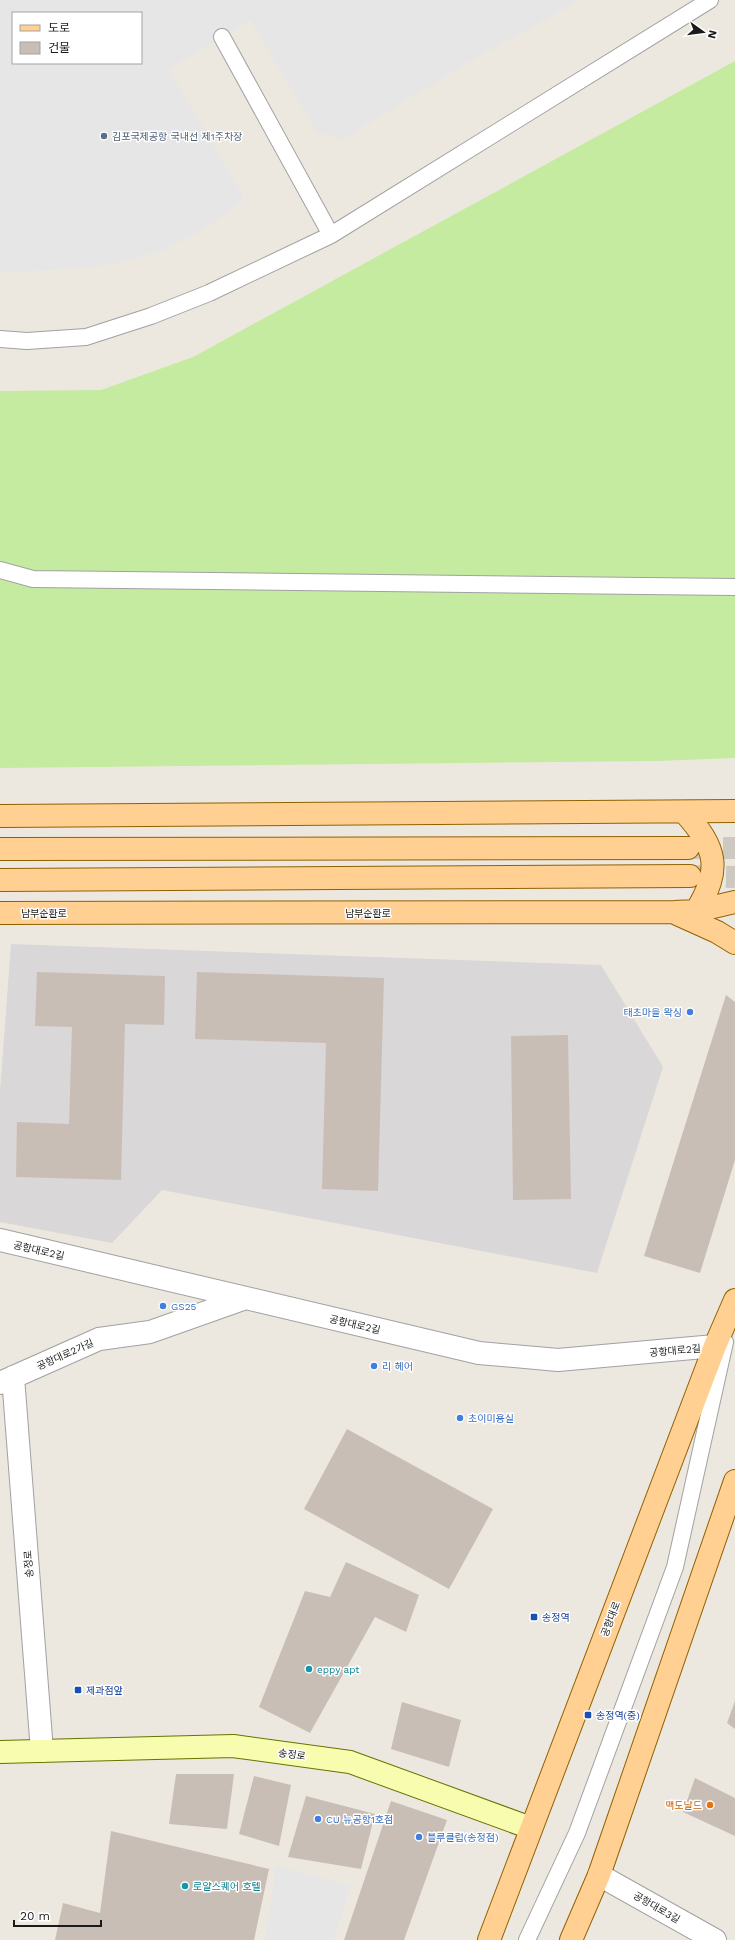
<svg xmlns="http://www.w3.org/2000/svg" width="735" height="1940" font-family="'Work Sans','Noto Sans KR',sans-serif">
	<style>
		.residential { fill: #d9d7d7 }
		.grass { fill: #c5eba1 }
		.parking { fill: #e6e6e6; fill-rule: evenodd }
		.building { fill: #c9beb5 }
		.lines { fill: none; stroke-linecap: round; stroke-linejoin: round }
		.primary-tunnel { stroke: #cdc9c1; stroke-width: 22; stroke-dasharray: 22 11; stroke-linecap: butt }
		.lane-casing { stroke: #a1a1a1; stroke-width: 18 }
		.street-casing { stroke: #a1a1a1; stroke-width: 24 }
		.secondary-casing { stroke: #667300; stroke-width: 24 }
		.primary-casing { stroke: #916100; stroke-width: 24 }
		.lane { stroke: #fff; stroke-width: 16 }
		.street { stroke: #fff; stroke-width: 22 }
		.secondary { stroke: #f8fcae; stroke-width: 22 }
		.primary { stroke: #ffd092; stroke-width: 22 }
		.service-dot { fill: #5c6f8a; stroke: #fff; stroke-width: 1.5 }
		.shop-dot { fill: #3f7fe0; stroke: #fff; stroke-width: 1.5 }
		.transit-dot { fill: #1a4fb4; stroke: #fff; stroke-width: 1.5 }
		.culture-dot { fill: #0f9aa8; stroke: #fff; stroke-width: 1.5 }
		.food-dot { fill: #e8710a; stroke: #fff; stroke-width: 1.5 }
		.labels { text-anchor: middle; stroke-width: 3; stroke-linejoin: round; paint-order: stroke }
		.service-label { font-size: 10px; fill: #4e5e75; stroke: #fff; text-anchor: start }
		.street-label { font-size: 10px; fill: #1a1a1a; stroke: #fff }
		.shop-label { font-size: 10px; fill: #366cbe; stroke: #fff; text-anchor: start }
		.transit-label { font-size: 10px; fill: #164399; stroke: #fff; text-anchor: start }
		.culture-label { font-size: 10px; fill: #0d838f; stroke: #fff; text-anchor: start }
		.food-label { font-size: 10px; fill: #c56008; stroke: #fff; text-anchor: end }
	</style>
	<rect width="100%" height="100%" fill="#ede8df"/>
	<path class="residential" d="M 11,944 L 601,965 L 663,1067 L 597,1273 L 162,1190 L 112,1243 L 0,1222 L 0,1092 Z"/>
	<path class="grass" d="M 735,61 L 735,758 L 657,761 L 0,768 L 0,391 L 101,390 L 193,357 Z"/>
	<path class="parking" d="M 0,0 L 581,0 L 481,55 L 343,139 L 317,133 L 250,20 L 169,69 L 244,198 L 210,226 L 164,250 L 118,263 L 88,267 L 9,273 L 0,272 ZM 13,13 L 141,13 L 141,63 L 13,63 Z
		M 276,1866 L 350,1886 L 334,1940 L 265,1940 Z"/>
	<path class="building" d="M 37,972 L 165,976 L 164,1025 L 125,1024 L 121,1180 L 16,1177 L 17,1122 L 69,1124 L 72,1027 L 35,1026 Z
		M 197,972 L 384,978 L 378,1191 L 322,1189 L 326,1043 L 195,1039 Z
		M 726,995 L 735,1002 L 735,1160 L 700,1273 L 644,1256 Z
		M 568,1035 L 571,1199 L 513,1200 L 511,1036 Z
		M 347,1429 L 493,1509 L 449,1589 L 304,1509 Z
		M 346,1562 L 419,1595 L 406,1632 L 375,1617 L 310,1733 L 259,1707 L 305,1591 L 330,1597 Z
		M 735,1701 L 735,1729 L 727,1723 Z
		M 402,1702 L 461,1720 L 449,1767 L 391,1749 Z
		M 176,1774 L 234,1774 L 227,1829 L 169,1824 Z
		M 254,1776 L 291,1785 L 279,1846 L 239,1834 Z
		M 695,1778 L 735,1798 L 735,1836 L 683,1812 Z
		M 306,1796 L 375,1814 L 361,1869 L 288,1857 Z
		M 391,1801 L 447,1820 L 404,1940 L 344,1940 Z
		M 111,1831 L 269,1869 L 254,1940 L 55,1940 L 63,1903 L 100,1913 Z"/>
	<g class="lines">
		<path class="primary-tunnel" d="M 690,848 L 735,848
			M 693,876 L 735,877"/>
		<g class="lane-casing">
			<path id="lane" d="M 222,37 L 331,235
				M 0,339 L 27,341 L 86,337 L 151,316 L 209,293 L 331,235 L 710,0
				M 0,570 L 33,579 L 735,587
				M 527,1940 L 577,1833 L 675,1567 L 725,1342"/>
		</g>
		<g class="street-casing">
			<path id="street" d="M 0,1240 L 479,1353 L 558,1360 L 715,1346
				M 13,1377 L 42,1751
				M 0,1383 L 99,1339 L 150,1332 L 246,1298
				M 599,1875 L 715,1940"/>
		</g>
		<g class="secondary-casing">
			<path id="secondary" d="M 0,1752 L 233,1746 L 350,1762 L 531,1828"/>
		</g>
		<g class="primary-casing">
			<path id="primary" d="M 684,812 C 717,848 722,869 696,911
				M 0,816 L 735,811
				M 0,849 L 688,848
				M 0,880 L 690,876
				M 0,913 L 674,912 L 696,911 L 735,902
				M 677,914 L 717,932 L 735,943
				M 489,1940 L 715,1346 L 735,1300
				M 571,1940 L 599,1875 L 735,1481"/>
		</g>
		<use href="#lane" class="lane"/>
		<use href="#street" class="street"/>
		<use href="#secondary" class="secondary"/>
		<use href="#primary" class="primary"/>
	</g>
	<circle class="service-dot" cx="104" cy="136" r="4"/>
	<g class="shop-dot">
		<circle cx="690" cy="1012" r="4"/>
		<circle cx="163" cy="1306" r="4"/>
		<circle cx="374" cy="1366" r="4"/>
		<circle cx="460" cy="1418" r="4"/>
		<circle cx="318" cy="1819" r="4"/>
		<circle cx="419" cy="1837" r="4"/>
	</g>
	<g class="transit-dot">
		<rect x="530" y="1613" width="8" height="8" rx="2"/>
		<rect x="74" y="1686" width="8" height="8" rx="2"/>
		<rect x="584" y="1711" width="8" height="8" rx="2"/>
	</g>
	<g class="culture-dot">
		<circle cx="309" cy="1669" r="4"/>
		<circle cx="185" cy="1886" r="4"/>
	</g>
	<circle class="food-dot" cx="710" cy="1805" r="4"/>
	<g class="labels">
		<g class="service-label">
			<text x="112" y="140">김포국제공항 국내선 제1주차장</text>
		</g>
		<g class="street-label">
			<text x="44" y="917">남부순환로</text>
			<text x="368" y="917">남부순환로</text>
			<text transform="translate(39 1250) rotate(13)" y="4">공항대로2길</text>
			<text transform="translate(355 1324) rotate(13)" y="4">공항대로2길</text>
			<text transform="translate(675 1350) rotate(-5)" y="4">공항대로2길</text>
			<text transform="translate(65 1354) rotate(-24)" y="4">공항대로2가길</text>
			<text transform="translate(28 1564) rotate(-94)" y="4">송정로</text>
			<text transform="translate(610 1619) rotate(-69)" y="4">공항대로</text>
			<text transform="translate(292 1754) rotate(8)" y="4">송정로</text>
			<text transform="translate(657 1907) rotate(30)" y="4">공항대로3길</text>
		</g>
		<g class="shop-label">
			<text x="682" y="1016" text-anchor="end">태초마을 왁싱</text>
			<text x="171" y="1310">GS25</text>
			<text x="382" y="1370">리 헤어</text>
			<text x="468" y="1422">초이미용실</text>
			<text x="326" y="1823">CU 뉴공항1호점</text>
			<text x="427" y="1841">블루클럽(송정점)</text>
		</g>
		<g class="transit-label">
			<text x="542" y="1621">송정역</text>
			<text x="86" y="1694">제과점앞</text>
			<text x="596" y="1719">송정역(중)</text>
		</g>
		<g class="culture-label">
			<text x="317" y="1673">eppy apt</text>
			<text x="193" y="1890">로얄스퀘어 호텔</text>
		</g>
		<g class="food-label">
			<text x="702" y="1809">맥도날드</text>
		</g>
	</g>
	<rect x="12" y="12" width="130" height="52" fill="#ffffff" stroke="#a3a3a3"/>
	<rect x="20" y="25" width="20" height="6" fill="#ffd092" stroke="#a3a3a3"/>
	<text x="48" y="32" font-size="12" fill="#1a1a1a">도로</text>
	<rect x="20" y="42" width="20" height="12" fill="#c9beb5" stroke="#a3a3a3"/>
	<text x="48" y="52" font-size="12" fill="#1a1a1a">건물</text>
	<g transform="translate(703 32) rotate(104)" stroke="#ffffff" stroke-width="3" paint-order="stroke">
	<path d="M0-3L7 15L0 10L-7 15Z" fill="#1a1a1a"/>
	<text y="-6" font-size="11" font-weight="bold" text-anchor="middle" fill="#1a1a1a">N</text>
	</g>
	<path d="M14 1920v6h87v-6" fill="none" stroke="#1a1a1a" stroke-width="2"/>
	<text x="20" y="1920" font-size="12" fill="#1a1a1a" stroke="#ffffff" stroke-width="3" paint-order="stroke">20 m</text>
</svg>
